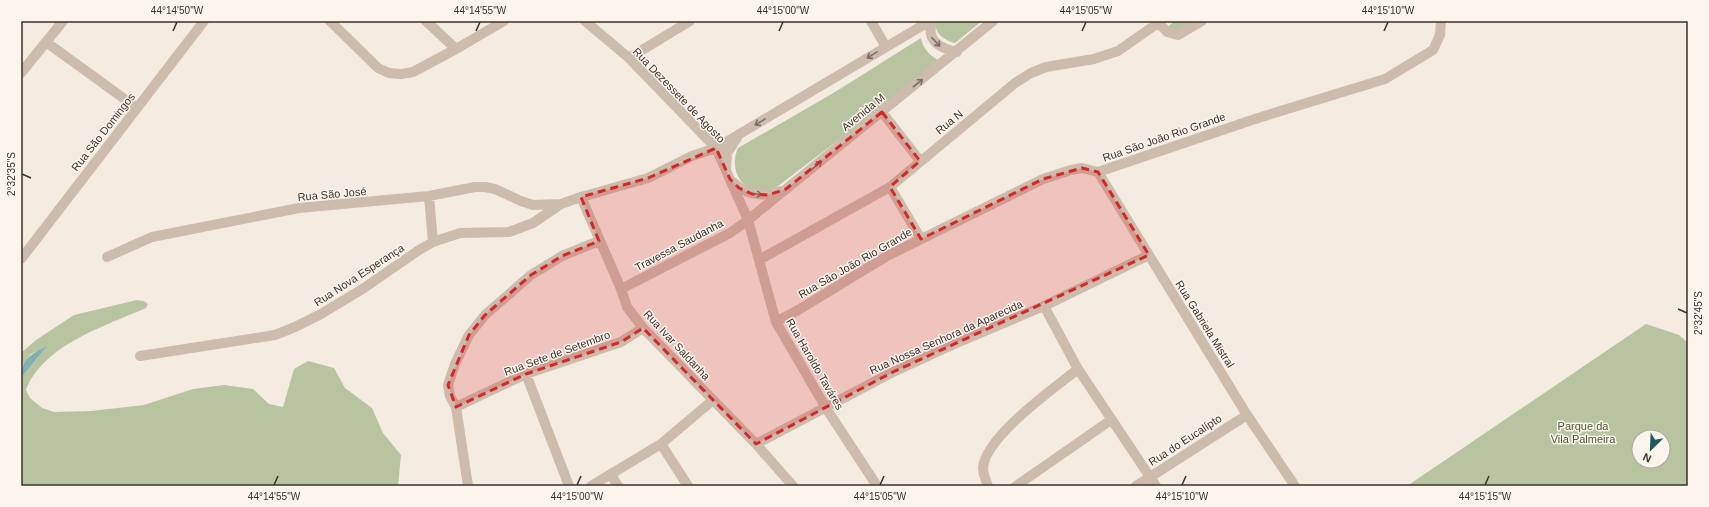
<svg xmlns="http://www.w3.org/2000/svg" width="1709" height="507" font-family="Helvetica,sans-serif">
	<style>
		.green { fill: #b8c4a0; fill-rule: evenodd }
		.water { fill: #7fb0b2 }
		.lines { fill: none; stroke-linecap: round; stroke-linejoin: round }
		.minor { stroke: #cdbbac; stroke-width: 10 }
		.oneway { stroke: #7d6f65 }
		.marked { fill: #d62828; fill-opacity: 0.2; stroke: #d62828; stroke-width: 3; stroke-dasharray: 8 5; stroke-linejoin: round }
		.ticks { fill: none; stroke: #3b302b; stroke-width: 1.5 }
		.labels { text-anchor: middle; stroke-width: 3; stroke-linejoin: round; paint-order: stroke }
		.street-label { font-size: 11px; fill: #3b302b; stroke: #fbf5ee }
		.park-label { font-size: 11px; fill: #4a5a2e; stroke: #fbf5ee }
		.neatline { fill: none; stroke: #3b302b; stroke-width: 1.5 }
		.ticks-label { font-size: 10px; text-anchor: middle; fill: #3b302b }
	</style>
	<rect width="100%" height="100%" fill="#f4ebe1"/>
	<path class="green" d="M 937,21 L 982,21 L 955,43 C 946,41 932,33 937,21 Z
		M 1174,21 L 1195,21 L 1179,31 L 1168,27 Z
		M 921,38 C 923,50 931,56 941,62 L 778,186 C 750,202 726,175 738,148 L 835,92 Z
		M 137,300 L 144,301 L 148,304 L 146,308 C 105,326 43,345 26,390 L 30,398 L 42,408 L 54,412 L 91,411 L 144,405 L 193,389 L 224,385 L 253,389 L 269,404 L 283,407 L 294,369 L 308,361 L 334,368 L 345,388 L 372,408 L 383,433 L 401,455 L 398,486 L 21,486 L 21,378 L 46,347 L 31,354 L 21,367 L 21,353 L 36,340 L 74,315 Z
		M 1646,324 L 1679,335 L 1688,343 L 1688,486 L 1407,486 ZM 1639,437 L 1663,437 L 1663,461 L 1639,461 Z"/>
	<path class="water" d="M 47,346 L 21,378 C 21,359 31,354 47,346 Z"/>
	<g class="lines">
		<path class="minor" d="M 330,21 L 378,68 L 389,73 L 401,74 L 413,72 L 456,49 L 504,21
			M 426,21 L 456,49
			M 585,21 L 629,58 L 716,148 L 748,220 L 776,322 L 826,408 L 877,486
			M 871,21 L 886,47
			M 932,21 C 926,41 939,48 957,52
			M 1159,23 L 1167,32 L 1178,35 L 1202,21
			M 46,42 L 137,108
			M 629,58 L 690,21
			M 21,73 L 63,21
			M 882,112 L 920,161
			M 726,169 L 727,153 L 737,138
			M 1098,172 L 1247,415 L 1295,486
			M 733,182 C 747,196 763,197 781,191
			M 890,187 L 921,239
			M 429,196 L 433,242
			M 581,197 L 621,289 L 627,307 L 643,328 L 756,444 L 793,486
			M 107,257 L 152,237 L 299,208 L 429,196 L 475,187 L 485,187 L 495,189 L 521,201 L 533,205 L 561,204
			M 21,259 L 204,21
			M 759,260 L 890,187 L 1015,83 L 1031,73 L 1046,67 L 1094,59 L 1118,51 L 1161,21
			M 621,289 L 730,233 L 748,220 L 993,21
			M 1044,306 L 1078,369 L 1156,486
			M 776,322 L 800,309 L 887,256 L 1043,179 L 1071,170 L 1082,168 L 1098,172 L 1258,118 L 1385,79 L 1433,50 L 1440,35 L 1441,21
			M 140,356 L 275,335 L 295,327 L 321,314 L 364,288 L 419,250 L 433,242 L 460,233 L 509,232 L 533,223 L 561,204 L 581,197 L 648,178 L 692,156 L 716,148 L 930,21
			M 526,374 L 569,486
			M 456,407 L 526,374 L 621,342 L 643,328
			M 661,444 L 688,486
			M 756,444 L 893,372 L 952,345 L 1044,306 L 1149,255
			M 611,475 L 618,486
			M 468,486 L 456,407 L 450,396 L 448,385 L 455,364 L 469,335 L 485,315 L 531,275 L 562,256 L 599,241
			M 591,486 L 661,444 L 713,400
			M 988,486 C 986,481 983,474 983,468 C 985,437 1053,389 1078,369
			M 1016,486 L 1111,420
			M 1136,486 L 1247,415"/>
	</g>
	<defs><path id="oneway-shaft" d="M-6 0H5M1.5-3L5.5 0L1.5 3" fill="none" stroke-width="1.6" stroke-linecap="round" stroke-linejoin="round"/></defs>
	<g class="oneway">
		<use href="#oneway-shaft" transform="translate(936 42) rotate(46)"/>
		<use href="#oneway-shaft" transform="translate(872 55) rotate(149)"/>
		<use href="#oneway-shaft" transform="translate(918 83) rotate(-39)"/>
		<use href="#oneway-shaft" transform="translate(760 122) rotate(149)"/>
		<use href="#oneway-shaft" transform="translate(817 165) rotate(-39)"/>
		<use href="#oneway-shaft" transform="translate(756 194) rotate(7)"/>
	</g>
	<path class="marked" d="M 882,112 L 920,161 L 890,187 L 921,239 L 1043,179 L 1082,168 L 1098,172 L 1149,255 L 893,372 L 756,444 L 643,328 L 621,342 L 526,374 L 456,407 L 448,385 L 469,335 L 485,315 L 531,275 L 562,256 L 599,241 L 581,197 L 648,178 L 716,148 L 730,179 L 739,188 L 752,194 L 768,195 L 786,189 Z"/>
	<path class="ticks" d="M 173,31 L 177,22M 476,31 L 480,22M 779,31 L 783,22M 1082,31 L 1086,22M 1384,31 L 1388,22M 22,174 L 31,178M 1678,309 L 1687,313M 274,485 L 278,476M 577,485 L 581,476M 880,485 L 884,476M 1182,485 L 1186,476M 1485,485 L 1489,476"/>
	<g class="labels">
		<g class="street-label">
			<text transform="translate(679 95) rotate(46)" y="4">Rua Dezessete de Agosto</text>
			<text transform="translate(863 112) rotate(-39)" y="4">Avenida M</text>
			<text transform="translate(949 122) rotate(-39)" y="4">Rua N</text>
			<text transform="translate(103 132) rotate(-52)" y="4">Rua São Domingos</text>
			<text transform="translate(1164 137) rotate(-19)" y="4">Rua São João Rio Grande</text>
			<text transform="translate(332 194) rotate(-5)" y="4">Rua São José</text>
			<text transform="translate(679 245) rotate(-28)" y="4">Travessa Saudanha</text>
			<text transform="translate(855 263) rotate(-30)" y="4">Rua São João Rio Grande</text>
			<text transform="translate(359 275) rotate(-33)" y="4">Rua Nova Esperança</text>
			<text transform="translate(1205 324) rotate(58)" y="4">Rua Gabriela Mistral</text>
			<text transform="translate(946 337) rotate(-24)" y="4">Rua Nossa Senhora da Aparecida</text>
			<text transform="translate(677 345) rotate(47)" y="4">Rua Ivar Saldanha</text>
			<text transform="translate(557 353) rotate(-20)" y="4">Rua Sete de Setembro</text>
			<text transform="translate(815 364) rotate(60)" y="4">Rua Haroldo Taváres</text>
			<text transform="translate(1185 440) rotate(-33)" y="4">Rua do Eucalípto</text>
		</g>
		<g class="park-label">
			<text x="1583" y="430">Parque da<tspan x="1583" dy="13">Vila Palmeira</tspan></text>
		</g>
	</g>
	<rect width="1709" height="507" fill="none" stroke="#fbf5ee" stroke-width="44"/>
	<g transform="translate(1651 449) rotate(204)"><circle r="19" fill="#fbf5ee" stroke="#aea6a0"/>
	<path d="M0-3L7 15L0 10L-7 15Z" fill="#1f5a5e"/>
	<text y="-6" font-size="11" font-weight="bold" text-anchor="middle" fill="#3b302b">N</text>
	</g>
	<rect x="22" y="22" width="1665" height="463" class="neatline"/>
	<g class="ticks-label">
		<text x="177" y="14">44°14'50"W</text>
		<text x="480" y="14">44°14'55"W</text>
		<text x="783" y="14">44°15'00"W</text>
		<text x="1086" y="14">44°15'05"W</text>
		<text x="1388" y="14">44°15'10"W</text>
		<text transform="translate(11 174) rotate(-90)" y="4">2°32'35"S</text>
		<text transform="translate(1698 313) rotate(-90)" y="4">2°32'45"S</text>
		<text x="274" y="500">44°14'55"W</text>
		<text x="577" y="500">44°15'00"W</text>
		<text x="880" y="500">44°15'05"W</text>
		<text x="1182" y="500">44°15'10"W</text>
		<text x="1485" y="500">44°15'15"W</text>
	</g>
</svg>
